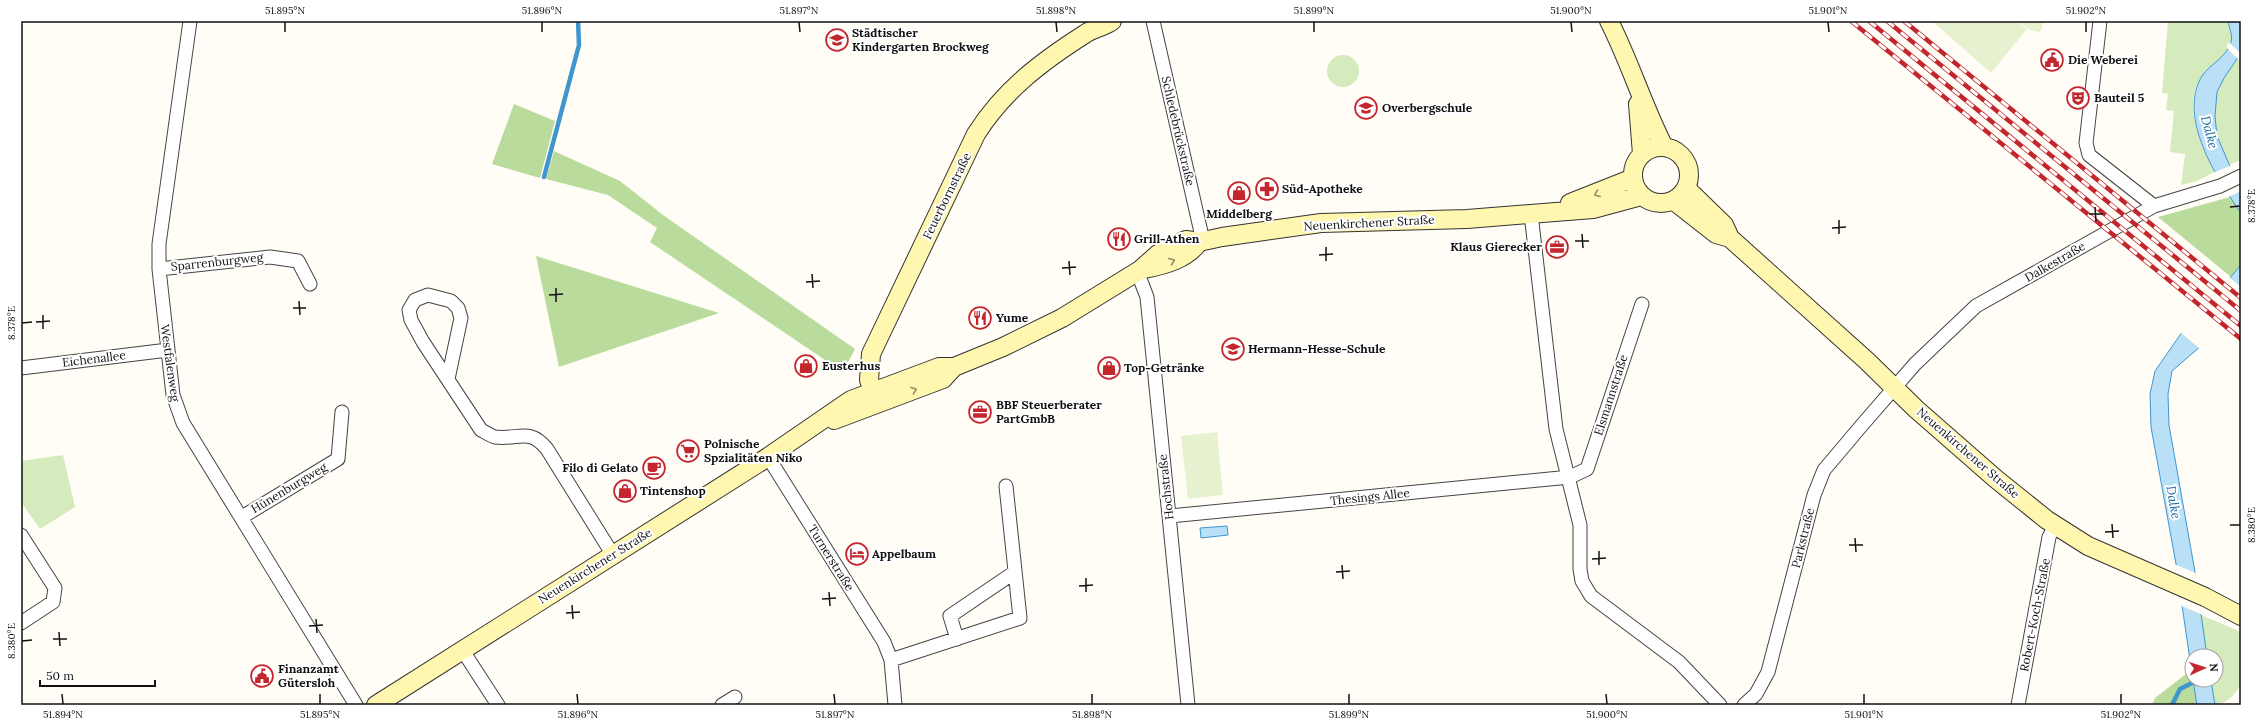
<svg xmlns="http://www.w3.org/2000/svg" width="2262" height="726" font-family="Lora,serif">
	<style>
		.green { fill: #d5ebbd }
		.forest { fill: #b9dc9c }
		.pitch { fill: #e6f2cf }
		.water { fill: #b9e0f7; stroke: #3f96cf }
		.pier { fill: #fffdf5 }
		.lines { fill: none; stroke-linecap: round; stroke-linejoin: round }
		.stream { stroke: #3f96cf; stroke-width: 4.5 }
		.minor-casing { stroke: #444; stroke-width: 15 }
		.secondary-casing { stroke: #333; stroke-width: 20 }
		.minor { stroke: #fff; stroke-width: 13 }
		.secondary { stroke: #fff6b0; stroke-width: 18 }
		.rail-casing { stroke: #c4262e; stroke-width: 4.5 }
		.rail { stroke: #fff; stroke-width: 3; stroke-dasharray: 9; stroke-linecap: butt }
		.oneway { stroke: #948f68 }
		.ticks { fill: none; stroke: #111; stroke-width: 1.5 }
		.labels { text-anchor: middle; stroke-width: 4; stroke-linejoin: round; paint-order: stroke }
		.poi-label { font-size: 12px; font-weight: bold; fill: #111; stroke: #fff; text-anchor: start }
		.street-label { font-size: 12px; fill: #111; stroke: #fff }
		.water-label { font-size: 13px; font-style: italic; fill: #1768a6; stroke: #fff }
		.neatline { fill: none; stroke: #111; stroke-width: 1.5 }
		.ticks-label { font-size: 10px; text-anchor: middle; fill: #111 }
	</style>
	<rect width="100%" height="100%" fill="#fffdf5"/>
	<path class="green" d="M 2168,21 L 2228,21 C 2229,28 2233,35 2231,42 C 2225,66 2191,68 2193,109 C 2194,130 2207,153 2214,172 L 2197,181 L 2181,185 L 2185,154 L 2170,152 L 2174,111 L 2166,110 L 2168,94 L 2162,93 Z
		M 2241,53 L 2241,160 L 2229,165 C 2219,145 2208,112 2218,90 C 2223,77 2233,65 2241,53 Z
		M1327 71a16 16 0 1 1 32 0a16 16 0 1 1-32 0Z
		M 63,455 L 75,507 L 40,529 L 21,502 L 21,461 Z
		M 2201,615 L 2241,632 C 2241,648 2244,666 2241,682 C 2239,692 2225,705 2215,705 L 2211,680 L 2216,680 L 2216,656 L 2207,656 Z"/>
	<path class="forest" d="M 514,104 L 555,121 L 540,178 L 492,164 Z
		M 554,151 L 620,181 L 663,215 L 855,349 L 843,372 L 650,242 L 657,228 L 608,195 L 546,179 Z
		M 2230,197 L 2241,213 L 2241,265 L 2231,277 L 2158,217 Z
		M 536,256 L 719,313 L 559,367 Z
		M 2191,670 L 2197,705 L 2152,705 L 2155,698 Z"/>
	<path class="pitch" d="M 1932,21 L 2018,21 L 2027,29 L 1991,73 Z
		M 2019,21 L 2043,21 L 2042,29 L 2039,32 L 2030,30 Z
		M 1217,432 L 1223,495 L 1188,499 L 1181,436 Z"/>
	<path class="water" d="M 2228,21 L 2241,21 L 2241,53 L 2224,78 L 2217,92 L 2215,116 L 2217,136 L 2229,164 L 2241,181 L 2241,213 C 2217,179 2177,117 2202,76 C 2210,64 2227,57 2231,42 C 2233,35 2229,28 2228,21 Z
		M 2241,265 L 2241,302 L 2201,346 L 2172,371 L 2168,394 L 2169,425 L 2195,572 L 2207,656 L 2192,656 L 2192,674 L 2176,564 L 2151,427 L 2150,394 L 2155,371 L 2180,335 Z
		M 1227,526 L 1228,535 L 1201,538 L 1200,528 Z
		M 2193,680 L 2211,680 L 2215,705 L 2197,705 Z"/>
	<path class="pier" d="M 2229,42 L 2241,54 L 2239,60 L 2226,47 Z
		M 2232,165 L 2241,178 L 2241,191 L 2228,197 L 2213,173 Z
		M 2229,277 L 2241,287 L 2241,305 L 2200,349 L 2180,332 Z
		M 2174,564 L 2198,574 L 2203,615 L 2179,605 Z"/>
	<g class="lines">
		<path class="stream" d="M 544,177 L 579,45 L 578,21
			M 2172,705 L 2180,689 L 2198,680"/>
		<g class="minor-casing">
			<path id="minor" d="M 190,21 L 159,244 L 159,269 L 173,395 L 183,423 L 356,705
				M 1153,21 L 1203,241
				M 2100,21 L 2086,143 L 2089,155 L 2154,206
				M 1531,214 L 1556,429 L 1580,525 L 1580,569 L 1582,581 L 1591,596 L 1679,662 L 1720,705
				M 159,269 L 270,257 L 298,261 L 310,284
				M 1137,271 L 1147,297 L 1188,705
				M 21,368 L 168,350
				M 448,379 L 461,318 L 458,308 L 451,301 L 428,295 L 415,300 L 409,310 L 411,320 L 423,342 L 481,430 C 485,432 491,436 495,437 C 519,440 529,427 547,449 L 613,555
				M 768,457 L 884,642 L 891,660 L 895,705
				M 1170,516 L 1570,477 L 1587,469 L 1642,304
				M 242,517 L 338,459 L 342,412
				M 21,535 L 55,588 L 53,602 L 21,623
				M 957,639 L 950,616 L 1015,572
				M 463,651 L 498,705
				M 891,660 L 1020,618 L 1006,486
				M 722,705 L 735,697
				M 1744,705 L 1756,694 L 1768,672 L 1814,495 L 1824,470 L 1862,425 L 1915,364 L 1976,306 L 2154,206 L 2220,186 L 2241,176
				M 2018,705 L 2049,537 L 2055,526"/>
		</g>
		<g class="secondary-casing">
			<path id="secondary" d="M 1609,21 C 1630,62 1643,106 1664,147
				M 1638,104 L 1642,154
				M1633 175a28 28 0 1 1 56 0a28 28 0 1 1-56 0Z
				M 1687,189 L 1724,225 L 1730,238 L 1867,361 L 1916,409 L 1996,479 L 2047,520 L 2088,546 L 2205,597 L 2241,616
				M 1674,201 L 1716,234 L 1730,238
				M 1570,203 L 1633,178
				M 1144,269 C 1165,265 1187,259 1199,242
				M 877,403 L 869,380 L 871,354 L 976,134 C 1004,90 1041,62 1085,34 C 1093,28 1104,27 1112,21
				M 834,420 L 943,379 L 954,367
				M 376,705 L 768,457 L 851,400 L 939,367 L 954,367 L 1003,347 L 1062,318 L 1140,270 L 1158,254 L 1186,240 L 1199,242 L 1222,237 L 1321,223 L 1467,219 L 1593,209 L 1641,196"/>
		</g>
		<use href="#minor" class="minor"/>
		<use href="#secondary" class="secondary"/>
		<g class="rail-casing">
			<path id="rail" d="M 1851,21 L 2241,339
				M 1869,21 L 2241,326
				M 1887,21 L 2241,311
				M 1904,21 L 2241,298"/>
		</g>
		<use href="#rail" class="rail"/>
	</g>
	<defs><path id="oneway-chevron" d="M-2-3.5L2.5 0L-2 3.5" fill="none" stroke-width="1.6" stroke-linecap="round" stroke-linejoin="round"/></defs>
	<g class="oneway">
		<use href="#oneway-chevron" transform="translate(1597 194) rotate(158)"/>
		<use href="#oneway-chevron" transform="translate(1172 261) rotate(-23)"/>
		<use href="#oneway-chevron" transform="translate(914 390) rotate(-20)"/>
	</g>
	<path class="ticks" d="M 285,22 L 285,32M 542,22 L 542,32M 799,22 L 800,32M 1056,22 L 1057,32M 1314,22 L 1314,32M 1571,22 L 1572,32M 1828,22 L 1829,32M 2086,22 L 2086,32M 2095,207 L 2096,221M 2230,207 L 2240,206M 2089,214 L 2103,214M 1839,220 L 1839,234M 1832,228 L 1846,227M 1582,234 L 1583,248M 1575,241 L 1589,241M 1326,247 L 1326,261M 1319,255 L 1333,254M 1069,261 L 1070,275M 1062,268 L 1076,267M 812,274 L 813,288M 806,282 L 820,281M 556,288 L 556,302M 549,295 L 563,294M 299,301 L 300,315M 293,308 L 306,308M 43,315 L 43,329M 36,322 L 50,321M 22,323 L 32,322M 2112,524 L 2113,538M 2230,525 L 2240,525M 2105,532 L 2119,531M 1855,538 L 1856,552M 1849,545 L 1863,545M 1599,551 L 1599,565M 1592,559 L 1606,558M 1342,565 L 1343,579M 1336,572 L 1350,571M 1086,578 L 1086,592M 1079,586 L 1093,585M 829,592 L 830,606M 822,599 L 836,598M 572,605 L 573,619M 566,613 L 580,612M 316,619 L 317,633M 309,626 L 323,625M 59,632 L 60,646M 53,639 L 67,639M 22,641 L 32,640M 62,694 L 63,704M 320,694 L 320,704M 577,694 L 578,704M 834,694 L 835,704M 1092,694 L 1092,704M 1349,694 L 1349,704M 1606,694 L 1607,704M 1864,694 L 1864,704M 2121,694 L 2121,704"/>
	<defs>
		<g id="school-ring" transform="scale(1.15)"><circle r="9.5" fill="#fff" stroke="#c4262e" stroke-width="1.5"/><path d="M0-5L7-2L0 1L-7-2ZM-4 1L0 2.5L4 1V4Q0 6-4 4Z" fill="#c4262e"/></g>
		<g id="civic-ring" transform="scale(1.15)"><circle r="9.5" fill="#fff" stroke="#c4262e" stroke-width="1.5"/><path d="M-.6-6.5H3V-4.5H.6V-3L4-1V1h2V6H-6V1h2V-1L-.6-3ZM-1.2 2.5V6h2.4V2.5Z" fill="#c4262e"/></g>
		<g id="theatre-ring" transform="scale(1.15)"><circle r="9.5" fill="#fff" stroke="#c4262e" stroke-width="1.5"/><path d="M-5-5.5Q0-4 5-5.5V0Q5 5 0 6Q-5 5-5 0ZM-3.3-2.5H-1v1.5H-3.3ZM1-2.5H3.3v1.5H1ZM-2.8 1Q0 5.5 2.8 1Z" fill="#c4262e"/></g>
		<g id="pharmacy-ring" transform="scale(1.15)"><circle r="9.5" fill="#fff" stroke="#c4262e" stroke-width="1.5"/><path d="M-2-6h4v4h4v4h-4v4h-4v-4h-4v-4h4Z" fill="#c4262e"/></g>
		<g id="shop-ring" transform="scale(1.15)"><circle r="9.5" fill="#fff" stroke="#c4262e" stroke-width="1.5"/><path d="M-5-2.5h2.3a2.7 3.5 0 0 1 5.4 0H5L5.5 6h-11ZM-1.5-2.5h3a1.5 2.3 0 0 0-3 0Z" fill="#c4262e"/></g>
		<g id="restaurant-ring" transform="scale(1.15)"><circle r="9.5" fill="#fff" stroke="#c4262e" stroke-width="1.5"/><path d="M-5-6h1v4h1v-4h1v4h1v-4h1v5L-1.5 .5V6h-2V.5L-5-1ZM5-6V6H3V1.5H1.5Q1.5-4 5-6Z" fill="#c4262e"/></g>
		<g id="office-ring" transform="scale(1.15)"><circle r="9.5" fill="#fff" stroke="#c4262e" stroke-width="1.5"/><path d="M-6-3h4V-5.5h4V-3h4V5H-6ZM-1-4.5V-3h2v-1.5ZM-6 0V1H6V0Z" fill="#c4262e"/></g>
		<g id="supermarket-ring" transform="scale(1.15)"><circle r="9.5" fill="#fff" stroke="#c4262e" stroke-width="1.5"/><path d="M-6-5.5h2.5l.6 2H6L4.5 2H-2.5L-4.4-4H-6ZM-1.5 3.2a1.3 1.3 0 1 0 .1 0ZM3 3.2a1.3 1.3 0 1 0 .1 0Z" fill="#c4262e"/></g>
		<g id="cafe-ring" transform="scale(1.15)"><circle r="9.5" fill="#fff" stroke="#c4262e" stroke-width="1.5"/><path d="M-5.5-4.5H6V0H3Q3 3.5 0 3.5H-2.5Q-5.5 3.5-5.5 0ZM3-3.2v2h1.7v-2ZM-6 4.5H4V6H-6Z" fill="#c4262e"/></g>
		<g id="hotel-ring" transform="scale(1.15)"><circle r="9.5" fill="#fff" stroke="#c4262e" stroke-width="1.5"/><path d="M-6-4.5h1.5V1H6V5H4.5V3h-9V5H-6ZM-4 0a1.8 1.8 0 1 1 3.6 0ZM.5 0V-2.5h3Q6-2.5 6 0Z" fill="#c4262e"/></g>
	</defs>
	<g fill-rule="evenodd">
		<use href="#school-ring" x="837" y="40"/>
		<use href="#civic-ring" x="2052" y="60"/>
		<use href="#theatre-ring" x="2078" y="98"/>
		<use href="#school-ring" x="1366" y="108"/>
		<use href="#pharmacy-ring" x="1267" y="189"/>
		<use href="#shop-ring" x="1239" y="193"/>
		<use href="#restaurant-ring" x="1119" y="239"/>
		<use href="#office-ring" x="1557" y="247"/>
		<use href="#restaurant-ring" x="980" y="318"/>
		<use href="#school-ring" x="1233" y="349"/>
		<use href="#shop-ring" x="806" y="366"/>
		<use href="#shop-ring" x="1109" y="368"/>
		<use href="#office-ring" x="980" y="412"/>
		<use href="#supermarket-ring" x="688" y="451"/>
		<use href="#cafe-ring" x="654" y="468"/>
		<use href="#shop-ring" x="625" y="491"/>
		<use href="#hotel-ring" x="857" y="554"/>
		<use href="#civic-ring" x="262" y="676"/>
	</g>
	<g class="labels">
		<g class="poi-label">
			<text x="852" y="37">Städtischer<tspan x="852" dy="14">Kindergarten Brockweg</tspan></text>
			<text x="2068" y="64">Die Weberei</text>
			<text x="2094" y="102">Bauteil 5</text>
			<text x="1382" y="112">Overbergschule</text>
			<text x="1282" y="193">Süd-Apotheke</text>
			<text x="1239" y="218" text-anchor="middle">Middelberg</text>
			<text x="1134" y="243">Grill-Athen</text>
			<text x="1542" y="251" text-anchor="end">Klaus Gierecker</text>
			<text x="996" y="322">Yume</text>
			<text x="1248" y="353">Hermann-Hesse-Schule</text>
			<text x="822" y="370">Eusterhus</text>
			<text x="1124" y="372">Top-Getränke</text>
			<text x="996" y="409">BBF Steuerberater<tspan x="996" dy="14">PartGmbB</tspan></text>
			<text x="704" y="448">Polnische<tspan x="704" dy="14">Spzialitäten Niko</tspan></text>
			<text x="638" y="472" text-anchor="end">Filo di Gelato</text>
			<text x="640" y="495">Tintenshop</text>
			<text x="872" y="558">Appelbaum</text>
			<text x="278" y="673">Finanzamt<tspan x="278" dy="14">Gütersloh</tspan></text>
		</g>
		<g class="street-label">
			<text transform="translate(1178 131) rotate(77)" y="4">Schledebrückstraße</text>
			<text transform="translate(947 196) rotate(-64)" y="4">Feuerbornstraße</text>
			<text transform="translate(1369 223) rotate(-3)" y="4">Neuenkirchener Straße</text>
			<text transform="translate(217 262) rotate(-6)" y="4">Sparrenburgweg</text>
			<text transform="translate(2055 262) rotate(-30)" y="4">Dalkestraße</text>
			<text transform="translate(94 359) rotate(-7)" y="4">Eichenallee</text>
			<text transform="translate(170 363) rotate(82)" y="4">Westfalenweg</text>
			<text transform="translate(1611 395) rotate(-72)" y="4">Elsmannstraße</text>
			<text transform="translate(1968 453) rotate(41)" y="4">Neuenkirchener Straße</text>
			<text transform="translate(1166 487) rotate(-96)" y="4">Hochstraße</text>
			<text transform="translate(289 488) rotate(-31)" y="4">Hünenburgweg</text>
			<text transform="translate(1370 497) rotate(-6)" y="4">Thesings Allee</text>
			<text transform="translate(1803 538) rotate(-76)" y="4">Parkstraße</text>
			<text transform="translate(831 558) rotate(58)" y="4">Turnerstraße</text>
			<text transform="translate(595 566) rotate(-32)" y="4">Neuenkirchener Straße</text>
			<text transform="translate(2035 615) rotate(-79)" y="4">Robert-Koch-Straße</text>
		</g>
		<g class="water-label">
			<text transform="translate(2210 132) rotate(75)" y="5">Dalke</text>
			<text transform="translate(2174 502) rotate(80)" y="5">Dalke</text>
		</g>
	</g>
	<rect width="2262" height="726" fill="none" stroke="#ffffff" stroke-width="44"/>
	<g transform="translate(2204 668) rotate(87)"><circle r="19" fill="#ffffff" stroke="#a0a0a0"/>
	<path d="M0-3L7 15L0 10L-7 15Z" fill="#c4262e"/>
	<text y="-6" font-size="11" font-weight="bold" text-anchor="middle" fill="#111111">N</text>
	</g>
	<path d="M40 680v6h115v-6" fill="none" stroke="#111111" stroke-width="2"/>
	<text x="46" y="680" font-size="12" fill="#111111" stroke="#ffffff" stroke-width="3" paint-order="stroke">50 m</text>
	<rect x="22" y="22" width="2218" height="682" class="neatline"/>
	<g class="ticks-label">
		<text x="285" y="14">51.895°N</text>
		<text x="542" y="14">51.896°N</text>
		<text x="799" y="14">51.897°N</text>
		<text x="1056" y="14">51.898°N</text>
		<text x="1314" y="14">51.899°N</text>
		<text x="1571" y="14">51.900°N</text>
		<text x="1828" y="14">51.901°N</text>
		<text x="2086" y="14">51.902°N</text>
		<text transform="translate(2251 206) rotate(-90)" y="4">8.378°E</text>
		<text transform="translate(11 323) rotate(-90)" y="4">8.378°E</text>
		<text transform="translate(2251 525) rotate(-90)" y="4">8.380°E</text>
		<text transform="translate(11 641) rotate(-90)" y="4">8.380°E</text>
		<text x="63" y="718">51.894°N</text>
		<text x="320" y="718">51.895°N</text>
		<text x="578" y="718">51.896°N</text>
		<text x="835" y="718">51.897°N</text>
		<text x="1092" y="718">51.898°N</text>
		<text x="1349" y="718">51.899°N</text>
		<text x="1607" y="718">51.900°N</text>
		<text x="1864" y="718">51.901°N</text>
		<text x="2121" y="718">51.902°N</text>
	</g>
</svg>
